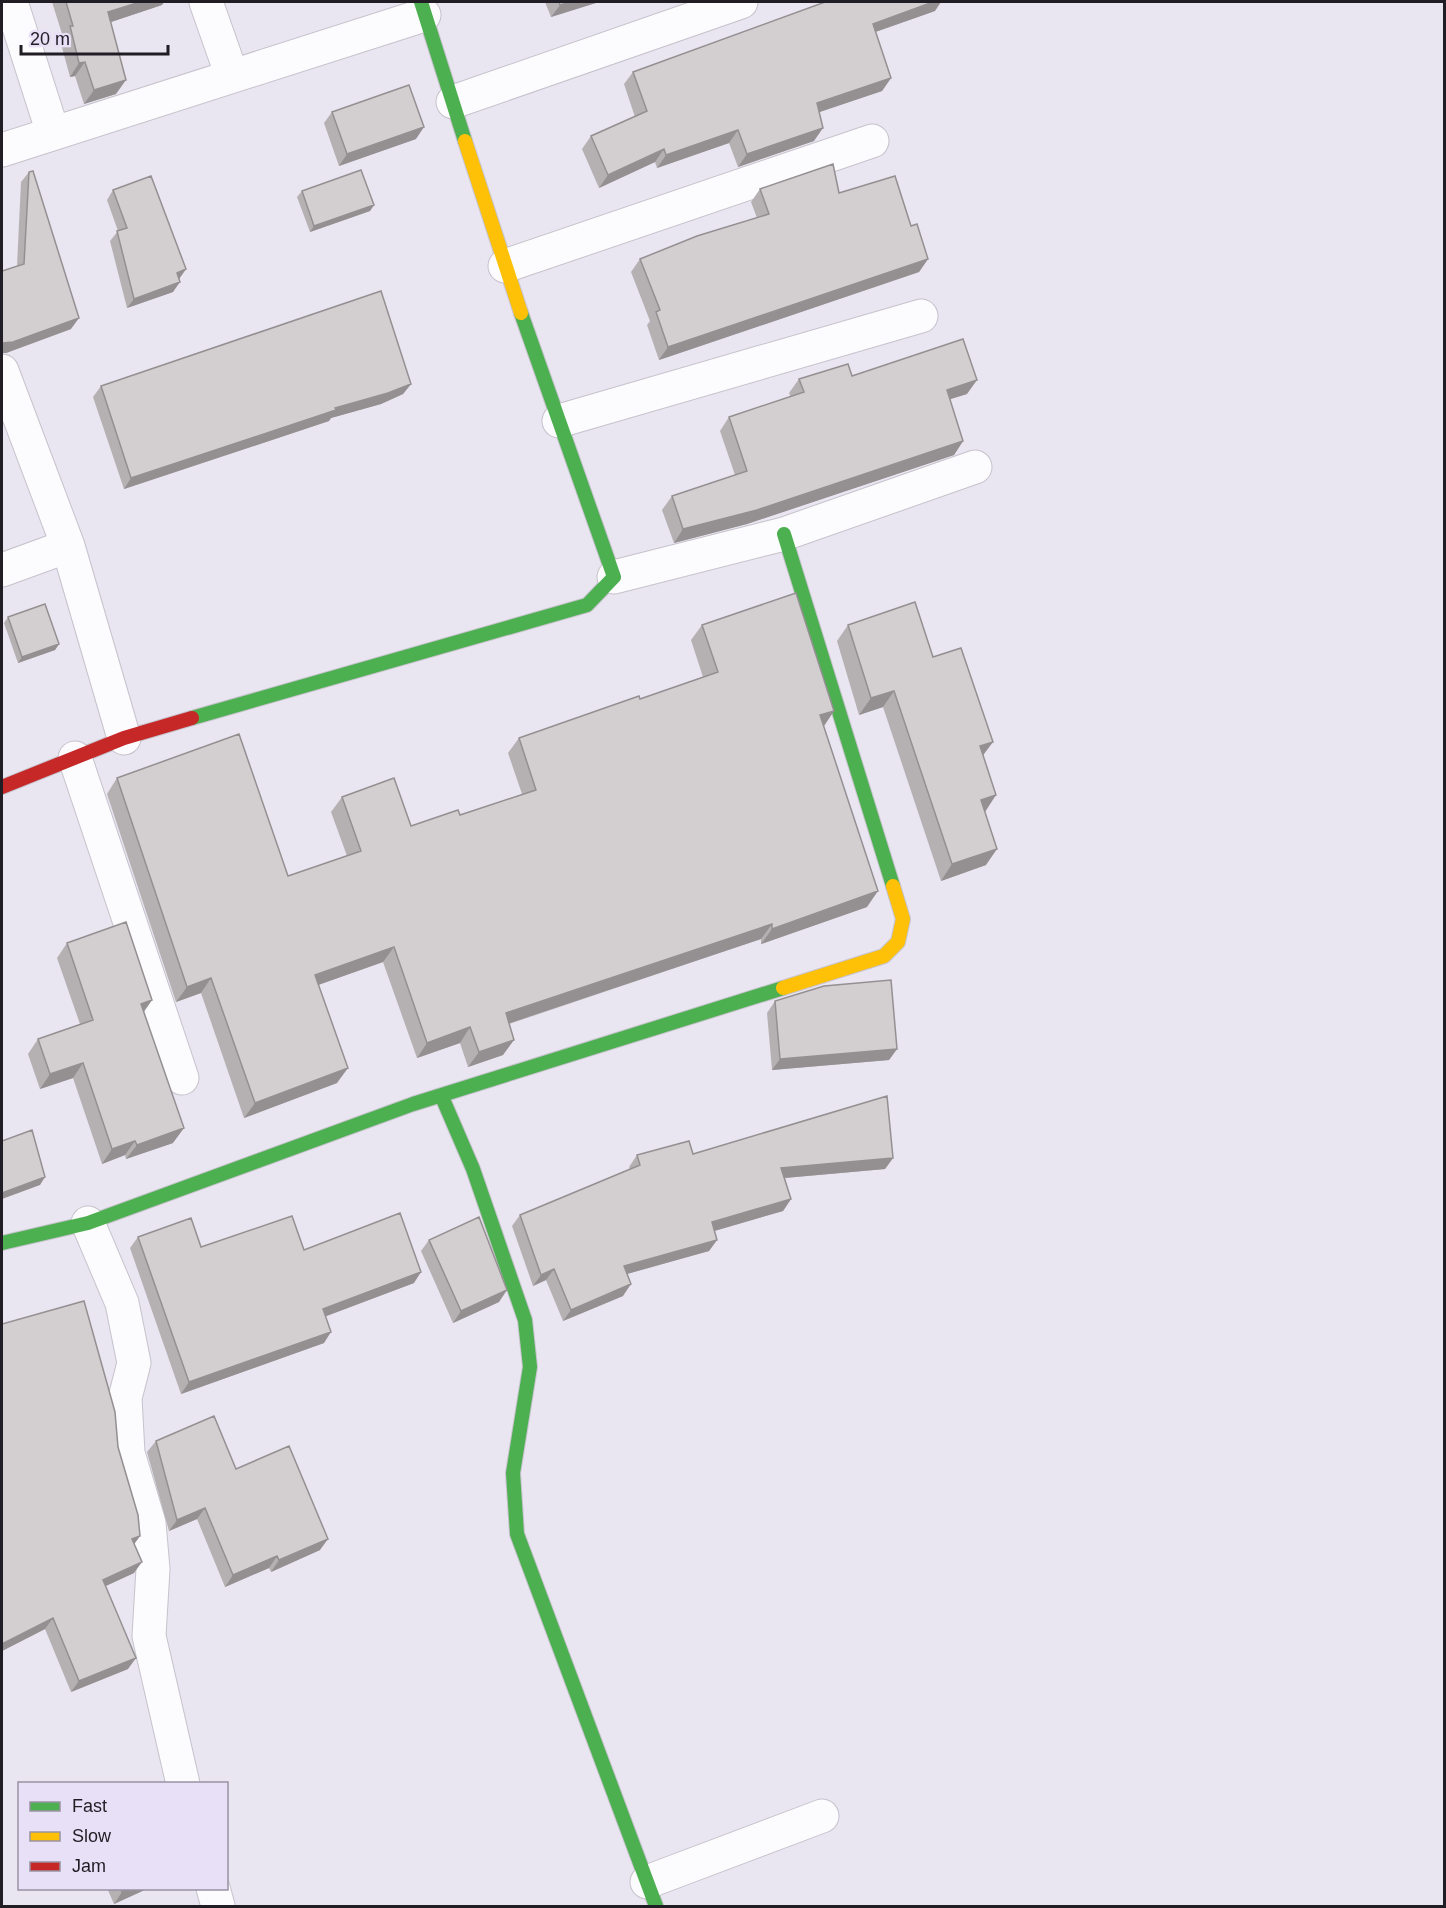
<svg xmlns="http://www.w3.org/2000/svg" width="1446" height="1908" font-family="Helvetica,sans-serif">
	<style>
		.lines { fill: none; stroke-linecap: round; stroke-linejoin: round }
		.street-casing { stroke: #c6c3cc; stroke-width: 35 }
		.fast-casing { stroke: #c6c3cc; stroke-width: 16 }
		.slow-casing { stroke: #c6c3cc; stroke-width: 16 }
		.jam-casing { stroke: #c6c3cc; stroke-width: 16 }
		.street { stroke: #fcfbfd; stroke-width: 33 }
		.fast { stroke: #4caf50; stroke-width: 14 }
		.slow { stroke: #ffc107; stroke-width: 14 }
		.jam { stroke: #c62828; stroke-width: 14 }
		.wall { fill: #b5b1b3 }
		.shaded-wall { fill: #949092 }
		.building { fill: #d3ced0; stroke: #949092; stroke-width: 1.5 }
	</style>
	<rect width="100%" height="100%" fill="#e9e5f1"/>
	<g class="lines">
		<g class="street-casing">
			<path id="street" d="M 11,2 L 53,133
				M 206,2 L 232,76
				M 453,102 L 741,2
				M 2,150 L 424,15
				M 505,266 L 872,141
				M 2,371 L 68,546 L 124,738
				M 559,421 L 921,316
				M 2,570 L 68,546
				M 614,577 L 784,534 L 975,467
				M 75,758 L 182,1078
				M 88,1223 L 122,1303 L 134,1363 L 125,1398 L 128,1453 L 149,1523 L 153,1569 L 149,1636 L 183,1784
				M 647,1882 L 822,1816
				M 213,1888 L 218,1906"/>
		</g>
		<g class="fast-casing">
			<path id="fast" d="M 421,2 L 465,141
				M 784,534 L 893,886
				M 192,718 L 587,605 L 614,577 L 521,313
				M 442,1097 L 473,1169 L 525,1320 L 530,1367 L 513,1473 L 517,1534 L 656,1906
				M 2,1243 L 88,1223 L 413,1104 L 783,988"/>
		</g>
		<g class="slow-casing">
			<path id="slow" d="M 465,141 L 521,313
				M 783,988 L 884,956 L 898,942 L 903,919 L 893,886"/>
		</g>
		<g class="jam-casing">
			<path id="jam" d="M 2,787 L 124,738 L 192,718"/>
		</g>
		<use href="#street" class="street"/>
		<use href="#fast" class="fast"/>
		<use href="#slow" class="slow"/>
		<use href="#jam" class="jam"/>
	</g>
	<path class="wall" d="M 52,2 L 164,2 L 162,5 L 111,22 L 116,94 L 84,104 L 75,76 L 70,77 L 60,40 L 63,37 Z
		M 545,2 L 599,2 L 551,17 Z
		M 935,11 L 875,32 L 891,78 L 882,91 L 819,112 L 814,141 L 738,167 L 729,143 L 657,168 L 655,162 L 599,188 L 582,149 L 591,136 L 635,117 L 624,84 L 633,72 Z
		M 332,112 L 416,139 L 339,166 L 324,123 Z
		M 29,172 L 71,329 L 6,353 L 17,266 L 21,182 Z
		M 760,189 L 839,193 L 911,226 L 928,259 L 919,272 L 659,360 L 647,325 L 650,321 L 631,272 L 640,259 L 757,218 L 751,202 Z
		M 113,190 L 186,269 L 179,279 L 173,292 L 127,308 L 110,241 L 118,231 L 107,200 Z
		M 302,191 L 374,205 L 370,211 L 310,232 L 297,197 Z
		M 852,376 L 967,394 L 950,399 L 963,441 L 954,455 L 747,524 L 674,543 L 662,510 L 672,496 L 735,475 L 720,431 L 729,417 L 791,397 L 789,393 L 799,379 Z
		M 411,384 L 403,394 L 381,404 L 331,418 L 329,421 L 124,489 L 93,397 L 101,386 Z
		M 8,617 L 59,644 L 55,650 L 18,663 L 4,623 Z
		M 702,625 L 834,711 L 823,726 L 867,907 L 761,944 L 761,939 L 509,1024 L 503,1055 L 468,1067 L 460,1043 L 417,1058 L 383,962 L 318,985 L 337,1083 L 244,1118 L 201,993 L 176,1002 L 107,794 L 117,778 L 288,876 L 347,856 L 331,812 L 342,797 L 411,826 L 460,815 L 522,794 L 508,753 L 519,738 L 640,699 L 703,677 L 691,640 Z
		M 848,625 L 933,657 L 983,756 L 986,865 L 941,881 L 883,707 L 859,715 L 837,641 Z
		M 67,943 L 152,1000 L 144,1012 L 173,1143 L 126,1159 L 125,1155 L 102,1164 L 73,1078 L 40,1089 L 28,1054 L 38,1039 L 80,1024 L 57,958 Z
		M 775,1001 L 897,1049 L 889,1060 L 772,1070 L 767,1013 Z
		M 693,1154 L 893,1158 L 885,1169 L 785,1178 L 791,1199 L 783,1211 L 714,1231 L 717,1240 L 709,1251 L 627,1274 L 623,1296 L 563,1321 L 546,1280 L 533,1286 L 512,1226 L 520,1215 L 630,1169 L 629,1167 L 637,1155 Z
		M 138,1237 L 201,1247 L 304,1250 L 414,1283 L 326,1316 L 324,1343 L 181,1394 L 130,1248 Z
		M 429,1240 L 499,1302 L 453,1323 L 421,1251 Z
		M 2,1324 L 118,1447 L 140,1536 L 134,1544 L 134,1573 L 105,1586 L 128,1669 L 71,1692 L 45,1629 L 2,1651 Z
		M 156,1441 L 236,1469 L 320,1550 L 271,1572 L 269,1568 L 225,1587 L 197,1519 L 169,1531 L 147,1452 Z
		M 107,1888 L 149,1888 L 114,1904 Z"/>
	<path class="shaded-wall" d="M 140,2 L 164,2 L 162,5 L 99,26 L 108,12 Z
		M 570,2 L 599,2 L 551,17 L 560,5 Z
		M 933,2 L 941,2 L 935,11 L 864,36 L 873,24 Z
		M 85,62 L 75,76 L 70,77 L 79,63 Z
		M 891,78 L 882,91 L 808,116 L 817,103 Z
		M 126,80 L 116,94 L 84,104 L 94,90 Z
		M 424,127 L 416,139 L 339,166 L 347,154 Z
		M 823,128 L 814,141 L 738,167 L 747,154 Z
		M 738,130 L 729,143 L 657,168 L 666,155 Z
		M 664,149 L 655,162 L 599,188 L 608,175 Z
		M 374,205 L 370,211 L 310,232 L 314,226 Z
		M 928,259 L 919,272 L 659,360 L 668,347 Z
		M 186,269 L 179,279 L 170,282 L 177,273 Z
		M 180,282 L 173,292 L 127,308 L 134,299 Z
		M 79,318 L 71,329 L 6,353 L 2,353 L 2,344 L 3,343 Z
		M 977,380 L 967,394 L 938,403 L 947,390 Z
		M 411,384 L 403,394 L 381,404 L 331,418 L 329,421 L 124,489 L 131,478 L 335,408 Z
		M 963,441 L 954,455 L 747,524 L 674,543 L 683,529 Z
		M 59,644 L 55,650 L 18,663 L 22,657 Z
		M 894,691 L 883,707 L 859,715 L 871,698 Z
		M 834,711 L 824,726 L 809,731 L 820,715 Z
		M 993,742 L 981,758 L 980,746 Z
		M 996,795 L 985,812 L 981,800 Z
		M 997,849 L 986,865 L 941,881 L 952,864 Z
		M 878,891 L 867,907 L 761,944 L 772,929 Z
		M 772,924 L 761,939 L 495,1028 L 506,1013 Z
		M 394,947 L 383,962 L 304,990 L 315,975 Z
		M 211,978 L 201,993 L 176,1002 L 187,987 Z
		M 152,1000 L 141,1015 L 141,1004 Z
		M 470,1027 L 460,1043 L 417,1058 L 427,1043 Z
		M 514,1040 L 503,1055 L 468,1067 L 479,1052 Z
		M 897,1049 L 889,1060 L 772,1070 L 780,1059 Z
		M 83,1063 L 73,1078 L 40,1089 L 50,1074 Z
		M 348,1068 L 337,1083 L 244,1118 L 255,1103 Z
		M 184,1128 L 173,1143 L 126,1159 L 137,1145 Z
		M 135,1141 L 125,1155 L 102,1164 L 112,1149 Z
		M 893,1158 L 885,1169 L 773,1179 L 781,1168 Z
		M 45,1177 L 40,1185 L 2,1199 L 2,1193 Z
		M 791,1199 L 783,1211 L 704,1234 L 712,1222 Z
		M 717,1240 L 709,1251 L 616,1277 L 624,1266 Z
		M 554,1269 L 546,1280 L 533,1286 L 541,1275 Z
		M 421,1272 L 414,1283 L 316,1320 L 323,1309 Z
		M 631,1284 L 623,1296 L 563,1321 L 571,1310 Z
		M 507,1290 L 499,1302 L 453,1323 L 461,1311 Z
		M 331,1332 L 324,1343 L 181,1394 L 189,1382 Z
		M 205,1508 L 197,1519 L 169,1531 L 177,1520 Z
		M 140,1536 L 132,1547 L 132,1539 Z
		M 328,1539 L 320,1550 L 271,1572 L 279,1560 Z
		M 277,1556 L 269,1568 L 225,1587 L 233,1575 Z
		M 142,1562 L 134,1573 L 95,1591 L 103,1580 Z
		M 53,1618 L 45,1629 L 2,1651 L 2,1644 Z
		M 136,1658 L 128,1669 L 71,1692 L 79,1681 Z
		M 130,1888 L 149,1888 L 114,1904 L 122,1892 Z"/>
	<path class="building" d="M 66,2 L 140,2 L 108,12 L 126,80 L 94,90 L 85,62 L 79,63 L 70,26 L 73,26 Z
		M 559,2 L 570,2 L 560,5 Z
		M 825,2 L 933,2 L 873,24 L 891,78 L 817,103 L 823,128 L 747,154 L 738,130 L 666,155 L 664,149 L 608,175 L 591,136 L 647,111 L 633,72 Z
		M 409,85 L 424,127 L 347,154 L 332,112 Z
		M 833,164 L 839,193 L 895,176 L 911,226 L 917,224 L 928,259 L 668,347 L 656,312 L 660,310 L 640,259 L 697,236 L 769,214 L 760,189 Z
		M 361,170 L 374,205 L 314,226 L 302,191 Z
		M 33,171 L 79,318 L 13,342 L 3,343 L 2,344 L 2,271 L 24,264 L 29,172 Z
		M 151,176 L 186,269 L 177,273 L 180,282 L 134,299 L 117,231 L 127,228 L 113,190 Z
		M 381,291 L 411,384 L 388,393 L 335,408 L 336,410 L 131,478 L 101,386 Z
		M 963,339 L 977,380 L 947,390 L 963,441 L 757,510 L 683,529 L 672,496 L 747,471 L 729,417 L 804,392 L 799,379 L 848,364 L 852,376 Z
		M 796,593 L 834,711 L 820,715 L 878,891 L 772,929 L 772,924 L 506,1013 L 514,1040 L 479,1052 L 470,1027 L 427,1043 L 394,947 L 315,975 L 348,1068 L 255,1103 L 211,978 L 187,987 L 117,778 L 239,734 L 288,876 L 361,851 L 342,797 L 394,778 L 411,826 L 458,810 L 460,815 L 536,790 L 519,738 L 639,696 L 640,699 L 718,672 L 702,625 Z
		M 915,602 L 933,657 L 961,648 L 993,742 L 980,746 L 996,795 L 981,800 L 997,849 L 952,864 L 894,691 L 871,698 L 848,625 Z
		M 45,604 L 59,644 L 22,657 L 8,617 Z
		M 126,922 L 152,1000 L 141,1004 L 184,1128 L 137,1145 L 135,1141 L 112,1149 L 83,1063 L 50,1074 L 38,1039 L 93,1020 L 67,943 Z
		M 891,980 L 897,1049 L 780,1059 L 775,1001 L 824,986 Z
		M 887,1096 L 893,1158 L 781,1168 L 791,1199 L 712,1222 L 717,1240 L 624,1266 L 631,1284 L 571,1310 L 554,1269 L 541,1275 L 520,1215 L 640,1165 L 637,1155 L 689,1141 L 693,1154 Z
		M 32,1130 L 45,1177 L 2,1193 L 2,1141 Z
		M 400,1213 L 421,1272 L 323,1309 L 331,1332 L 189,1382 L 138,1237 L 191,1218 L 201,1247 L 292,1216 L 304,1250 Z
		M 479,1217 L 507,1290 L 461,1311 L 429,1240 Z
		M 84,1301 L 115,1412 L 118,1447 L 138,1515 L 140,1536 L 132,1539 L 142,1562 L 103,1580 L 136,1658 L 79,1681 L 53,1618 L 2,1644 L 2,1324 Z
		M 214,1416 L 236,1469 L 289,1446 L 328,1539 L 279,1560 L 277,1556 L 233,1575 L 205,1508 L 177,1520 L 156,1441 Z
		M 120,1888 L 130,1888 L 122,1892 Z"/>
	<rect width="1446" height="1908" fill="none" stroke="#201d25" stroke-width="6"/>
	<rect x="18" y="1782" width="210" height="108" fill="#e8e0f6" stroke="#9892a2" stroke-width="1.5"/>
	<rect x="30" y="1802" width="30" height="9" fill="#4caf50" stroke="#9892a2" stroke-width="1.5"/>
	<text x="72" y="1812" font-size="18" fill="#201d25">Fast</text>
	<rect x="30" y="1832" width="30" height="9" fill="#ffc107" stroke="#9892a2" stroke-width="1.5"/>
	<text x="72" y="1842" font-size="18" fill="#201d25">Slow</text>
	<rect x="30" y="1862" width="30" height="9" fill="#c62828" stroke="#9892a2" stroke-width="1.5"/>
	<text x="72" y="1872" font-size="18" fill="#201d25">Jam</text>
	<path d="M21 45v9h147v-9" fill="none" stroke="#201d25" stroke-width="3"/>
	<text x="30" y="45" font-size="18" fill="#201d25" stroke="#e8e0f6" stroke-width="4.5" paint-order="stroke">20 m</text>
</svg>
